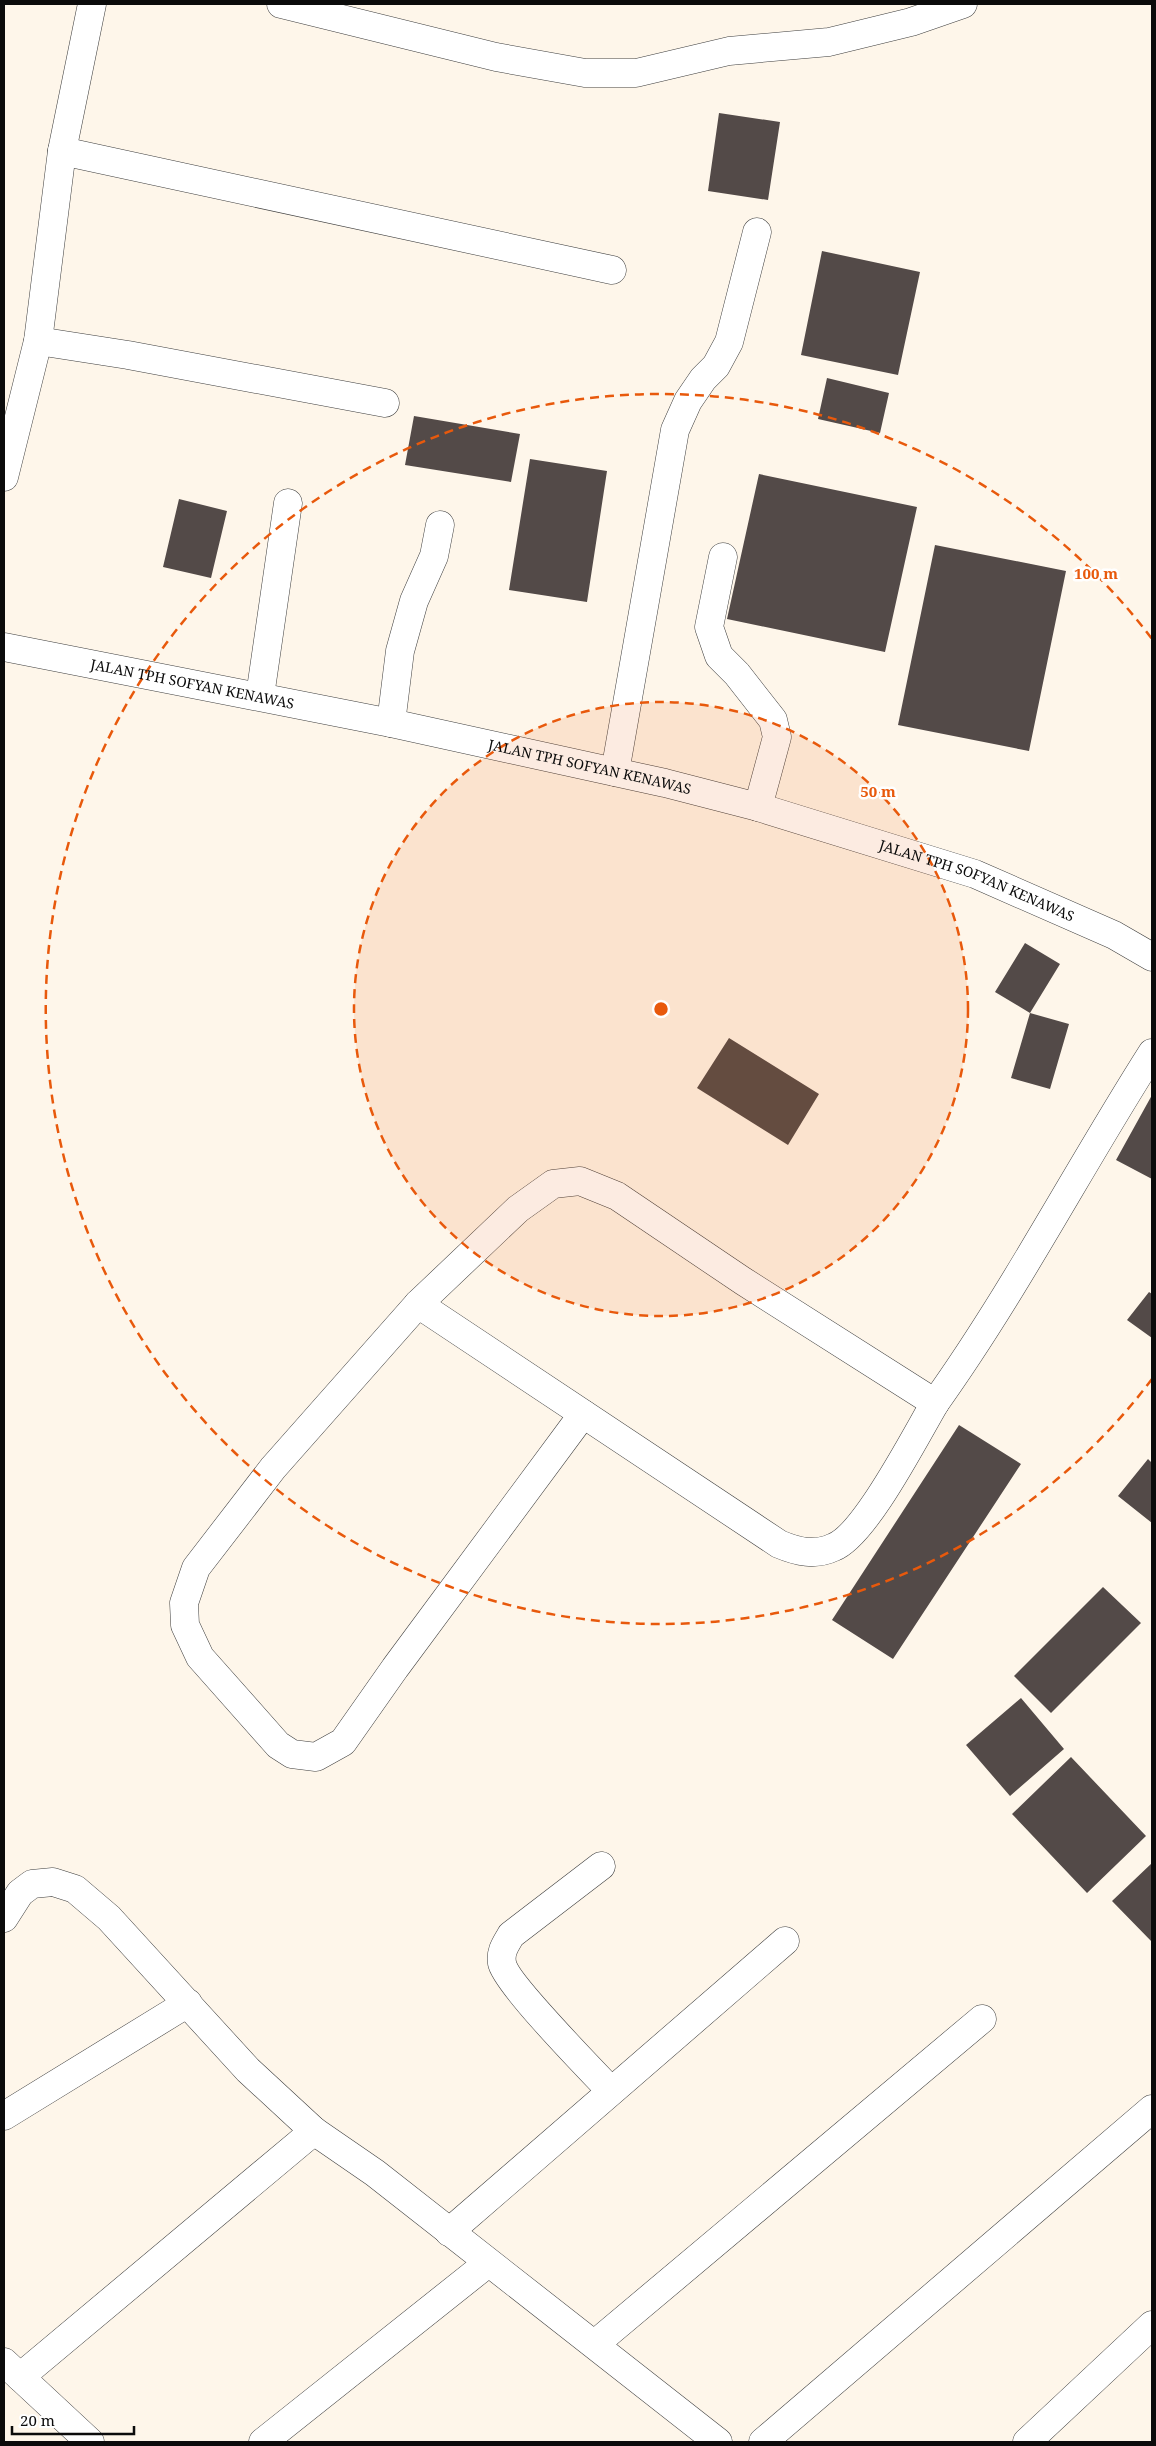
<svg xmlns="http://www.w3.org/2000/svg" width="1156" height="2446" font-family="'Noto Serif',serif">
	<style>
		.building { fill: #534a48 }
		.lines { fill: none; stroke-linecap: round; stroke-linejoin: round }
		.minor-casing { stroke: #3e3e3e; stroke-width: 29 }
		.minor { stroke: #fff; stroke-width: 28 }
		.ring { fill: none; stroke: #e8590c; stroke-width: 2.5; stroke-dasharray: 9 6 }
		.labels { text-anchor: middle; stroke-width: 5; stroke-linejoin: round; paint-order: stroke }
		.street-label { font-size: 14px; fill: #0b0b0b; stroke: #fff }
		.centre { fill: #e8590c; stroke: #fff; stroke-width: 2.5 }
		.ring-label { font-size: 15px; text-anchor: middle; font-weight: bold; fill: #e8590c; stroke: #fff; stroke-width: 5; stroke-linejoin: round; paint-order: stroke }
	</style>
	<rect width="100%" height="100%" fill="#fef6ea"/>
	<path class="building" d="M 719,113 L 780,122 L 768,200 L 708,191 Z
		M 822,251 L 920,272 L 898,375 L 801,355 Z
		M 827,378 L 889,393 L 880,433 L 818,419 Z
		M 414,416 L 520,434 L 511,482 L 405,465 Z
		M 530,459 L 607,471 L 587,602 L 509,590 Z
		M 759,474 L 917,507 L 885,652 L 727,619 Z
		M 179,499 L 227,511 L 211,578 L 163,567 Z
		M 935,545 L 1066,571 L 1029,751 L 898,725 Z
		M 1025,943 L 1060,964 L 1030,1013 L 1069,1024 L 1050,1089 L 1011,1078 L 1030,1013 L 995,992 Z
		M 729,1038 L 819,1094 L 788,1145 L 697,1088 Z
		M 1152,1095 L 1152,1179 L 1116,1160 Z
		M 1149,1292 L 1152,1294 L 1152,1338 L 1127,1320 Z
		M 959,1425 L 1021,1464 L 893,1659 L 832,1620 Z
		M 1148,1459 L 1152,1463 L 1152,1523 L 1118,1496 Z
		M 1103,1587 L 1141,1623 L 1051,1713 L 1014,1676 Z
		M 1021,1698 L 1064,1749 L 1010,1796 L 966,1745 Z
		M 1071,1757 L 1146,1836 L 1087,1893 L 1012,1814 Z
		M 1152,1863 L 1152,1942 L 1112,1901 Z"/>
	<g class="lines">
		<g class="minor-casing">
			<g id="minor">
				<path d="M 281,4 L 496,57 L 585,73 L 636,73 L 729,51 L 829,42 L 911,22 L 963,4"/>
				<path d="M 62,151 L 612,270"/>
				<path d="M 38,341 L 128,355 L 385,403"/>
				<path d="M 4,477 L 38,341 L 62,151 L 92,4"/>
				<path d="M 723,557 L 709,627 L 719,656 L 737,674 L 773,720 L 777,737 L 758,807"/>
				<path id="s1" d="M 4,647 L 391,723 L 665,783 L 758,807 L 975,874 L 1114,935 L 1152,957"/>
				<path d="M 260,696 L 288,503"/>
				<path d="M 391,723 L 400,651 L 414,601 L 434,556 L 440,525"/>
				<path d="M 615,772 L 675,430 L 688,401 L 703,379 L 716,366 L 729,342 L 757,232"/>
				<path d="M 418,1304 L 779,1544 C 798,1552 815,1556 834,1547 C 865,1535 916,1435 935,1403"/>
				<path d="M 583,1414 L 395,1668 L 343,1742 L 316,1757 L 292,1754 L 278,1745 L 200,1657 L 185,1625 L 184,1603 L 196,1568 L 273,1468 L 418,1304 L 518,1209 L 553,1184 L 580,1181 L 617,1196 L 743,1281 L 935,1403 C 1015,1291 1078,1169 1152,1053"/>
				<path d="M 601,1866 L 511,1935 C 506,1944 500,1951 502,1963 C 505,1982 592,2071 611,2091"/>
				<path d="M 4,1918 L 20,1893 L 32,1884 L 53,1882 L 75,1889 L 109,1918 L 248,2070 L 314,2131 L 375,2173 L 718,2442"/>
				<path d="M 4,2116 L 188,2003"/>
				<path d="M 449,2232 L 785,1941"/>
				<path d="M 595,2344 L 982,2019"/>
				<path d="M 4,2362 L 90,2442"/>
				<path d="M 20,2377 L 314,2131"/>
				<path d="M 263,2442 L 488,2263"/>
				<path d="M 763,2442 L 1152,2109"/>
				<path d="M 1027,2442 L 1152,2325"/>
			</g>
		</g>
		<use href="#minor" class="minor"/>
	</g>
	<circle cx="661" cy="1009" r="307" fill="#e8590c" fill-opacity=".12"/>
	<g class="ring">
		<circle cx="661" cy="1009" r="307"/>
		<path d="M1152 1379A615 615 0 1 1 1152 639"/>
	</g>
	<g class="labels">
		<g class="street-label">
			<text dy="5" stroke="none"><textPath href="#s1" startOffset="192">JALAN TPH SOFYAN KENAWAS</textPath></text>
			<text dy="5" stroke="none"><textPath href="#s1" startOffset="598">JALAN TPH SOFYAN KENAWAS</textPath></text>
			<text dy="5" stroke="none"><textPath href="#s1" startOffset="1002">JALAN TPH SOFYAN KENAWAS</textPath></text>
		</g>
	</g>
	<circle cx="661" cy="1009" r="8" class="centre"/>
	<g class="ring-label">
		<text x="1096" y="579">100 m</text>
		<text x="878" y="797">50 m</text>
	</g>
	<rect width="1156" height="2446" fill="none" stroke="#0b0b0b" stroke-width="10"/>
	<path d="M12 2426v8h122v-8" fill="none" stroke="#0b0b0b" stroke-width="2.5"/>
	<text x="20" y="2426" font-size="15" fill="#0b0b0b" stroke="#ffffff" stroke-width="4" paint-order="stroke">20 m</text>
</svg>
